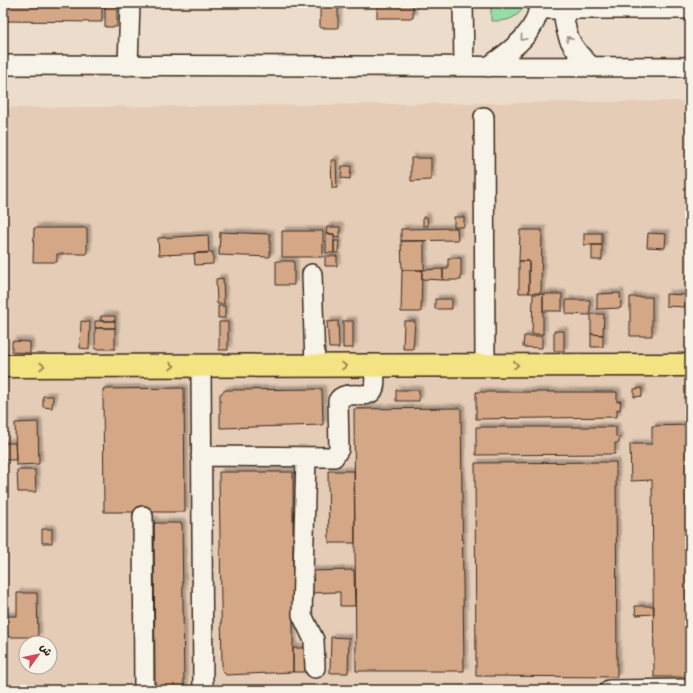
<svg xmlns="http://www.w3.org/2000/svg" width="693" height="693" font-family="Itim,'Playpen Sans Arabic',sans-serif">
	<style>
		.built { fill: #e5ccb6; fill-rule: evenodd }
		.green { fill: #98dba6; stroke: #6a8262 }
		.building { fill: #d4a786; stroke: #3b2a1e; filter: url(#shadow) }
		.lines { fill: none; stroke-linecap: round; stroke-linejoin: round }
		.minor-casing { stroke: #3b2a1e; stroke-width: 22 }
		.major-casing { stroke: #3b2a1e; stroke-width: 25 }
		.minor { stroke: #f7f3e8; stroke-width: 19 }
		.major { stroke: #f4e382; stroke-width: 22 }
		.oneway { stroke: #998e83 }
		.oneway2 { stroke: #988650 }
	</style>
	<defs>
		<filter id="shadow"><feDropShadow dx="3.5" dy="-3.5" stdDeviation="1" flood-color="#0004"/></filter>
	</defs>
	<rect width="100%" height="100%" fill="#ecdccb"/>
	<filter id="ink" filterUnits="userSpaceOnUse"><feTurbulence type="fractalNoise" baseFrequency=".025" numOctaves="2"/><feDisplacementMap in="SourceGraphic" scale="8" xChannelSelector="R" yChannelSelector="G"/><feConvolveMatrix kernelMatrix="1 2 1 2 8 2 1 2 1" color-interpolation-filters="sRGB"/></filter>
	<g filter="url(#ink)">
		<path class="built" d="M 690,101 L 690,690 L 3,690 L 3,108 ZM 26,643 L 50,643 L 50,667 L 26,667 Z"/>
		<path class="green" d="M 491,3 L 524,3 L 524,8 C 513,20 508,21 491,21 Z"/>
		<path class="building" d="M 3,3 L 102,3 L 102,22 L 3,21 Z
			M 105,3 L 117,3 L 117,27 L 105,27 Z
			M 320,3 L 338,3 L 338,28 L 320,28 Z
			M 377,3 L 413,3 L 413,18 L 377,18 Z
			M 411,158 L 431,158 L 431,180 L 411,181 Z
			M 331,160 L 336,160 L 337,188 L 332,188 Z
			M 342,166 L 351,166 L 350,179 L 341,178 Z
			M 423,217 L 427,217 L 428,226 L 423,226 Z
			M 454,217 L 464,217 L 464,227 L 454,227 Z
			M 327,227 L 340,227 L 340,238 L 334,237 L 334,234 L 326,234 Z
			M 34,228 L 87,228 L 87,254 L 57,254 L 57,262 L 33,262 Z
			M 457,228 L 458,240 L 401,241 L 401,229 Z
			M 520,230 L 542,230 L 541,293 L 529,293 L 529,261 L 519,261 Z
			M 282,231 L 323,231 L 323,257 L 282,257 Z
			M 220,232 L 270,234 L 270,257 L 219,255 Z
			M 584,233 L 602,233 L 602,245 L 584,245 Z
			M 648,233 L 666,234 L 665,248 L 647,247 Z
			M 326,234 L 334,234 L 334,253 L 326,253 Z
			M 208,235 L 209,253 L 159,255 L 158,238 Z
			M 334,241 L 339,241 L 338,253 L 334,253 Z
			M 401,241 L 424,241 L 424,270 L 402,270 Z
			M 592,245 L 602,245 L 602,260 L 592,260 Z
			M 213,252 L 213,264 L 195,265 L 194,253 Z
			M 325,256 L 337,256 L 337,266 L 325,266 Z
			M 448,258 L 461,258 L 461,280 L 443,280 L 443,269 L 448,269 Z
			M 276,261 L 294,261 L 294,285 L 276,285 Z
			M 519,261 L 529,261 L 529,293 L 519,293 Z
			M 443,269 L 443,280 L 422,279 L 422,270 Z
			M 402,270 L 422,270 L 421,312 L 401,312 Z
			M 223,278 L 224,304 L 217,304 L 216,279 Z
			M 620,293 L 621,308 L 597,309 L 597,294 Z
			M 533,294 L 543,294 L 543,334 L 532,334 Z
			M 543,294 L 562,294 L 562,311 L 543,311 Z
			M 666,294 L 686,295 L 685,307 L 666,306 Z
			M 630,297 L 652,297 L 652,336 L 630,336 Z
			M 435,299 L 452,299 L 452,309 L 435,309 Z
			M 566,300 L 590,300 L 590,315 L 566,314 Z
			M 218,306 L 225,306 L 225,318 L 218,318 Z
			M 591,314 L 604,314 L 603,335 L 591,334 Z
			M 101,316 L 115,316 L 115,321 L 101,321 Z
			M 81,321 L 90,322 L 89,349 L 80,348 Z
			M 95,321 L 115,321 L 115,328 L 95,328 Z
			M 338,321 L 339,348 L 329,348 L 327,322 Z
			M 343,321 L 353,321 L 353,348 L 343,348 Z
			M 404,321 L 415,321 L 413,349 L 403,349 Z
			M 219,322 L 228,322 L 228,350 L 219,350 Z
			M 95,328 L 115,328 L 115,349 L 95,349 Z
			M 554,331 L 564,331 L 564,351 L 554,351 Z
			M 591,334 L 603,335 L 603,347 L 591,347 Z
			M 524,336 L 542,336 L 542,348 L 523,347 Z
			M 12,341 L 30,342 L 30,353 L 12,352 Z
			M 184,388 L 185,512 L 104,512 L 103,389 Z
			M 642,388 L 642,396 L 634,397 L 634,389 Z
			M 689,388 L 690,388 L 690,425 Z
			M 322,389 L 323,425 L 220,428 L 220,394 L 226,390 Z
			M 396,390 L 419,390 L 419,401 L 396,401 Z
			M 476,392 L 617,392 L 617,402 L 621,401 L 620,410 L 617,409 L 617,417 L 476,419 Z
			M 43,396 L 53,396 L 52,408 L 43,407 Z
			M 461,408 L 464,671 L 356,671 L 354,409 Z
			M 38,422 L 39,464 L 16,465 L 15,423 Z
			M 690,425 L 690,677 L 654,677 L 652,480 L 631,481 L 630,444 L 652,444 L 652,426 Z
			M 476,427 L 616,427 L 616,436 L 619,437 L 619,443 L 615,443 L 615,454 L 476,455 Z
			M 3,443 L 15,443 L 16,460 L 3,460 Z
			M 616,462 L 617,677 L 476,676 L 475,463 Z
			M 17,470 L 35,470 L 36,492 L 18,492 Z
			M 328,471 L 354,471 L 355,543 L 329,543 Z
			M 219,472 L 293,472 L 293,672 L 226,675 L 222,670 Z
			M 147,520 L 154,520 L 154,546 L 147,546 Z
			M 154,523 L 182,523 L 184,690 L 155,690 Z
			M 42,529 L 52,529 L 52,543 L 42,543 Z
			M 354,570 L 355,606 L 340,606 L 340,592 L 309,593 L 309,571 Z
			M 17,593 L 37,593 L 38,637 L 3,637 L 3,616 L 17,616 Z
			M 635,606 L 654,606 L 654,614 L 636,615 Z
			M 331,637 L 349,638 L 348,673 L 330,673 Z
			M 293,648 L 309,648 L 309,672 L 293,672 Z"/>
		<g class="lines">
			<g class="minor-casing">
				<path id="minor" d="M 463,3 L 464,66
					M 563,3 C 564,33 569,47 592,67
					M 539,9 L 690,9
					M 3,65 L 690,67
					M 128,66 L 130,3
					M 488,67 C 509,52 539,32 539,3
					M 484,117 L 485,365
					M 312,274 L 315,366
					M 201,366 L 203,690
					M 201,456 L 334,457 L 339,449 L 338,401 C 345,388 370,402 374,388 C 376,381 374,373 374,366
					M 306,457 L 302,615 L 314,640 L 315,668
					M 143,516 L 144,690
					M 609,690 L 690,689"/>
			</g>
			<g class="major-casing">
				<path id="major" d="M 3,366 L 690,365"/>
			</g>
			<use href="#minor" class="minor"/>
			<use href="#major" class="major"/>
		</g>
		<defs><path id="oneway-chevron" d="M-2-3.5L2.5 0L-2 3.5" fill="none" stroke-width="1.6" stroke-linecap="round" stroke-linejoin="round"/></defs>
		<g class="oneway">
			<use href="#oneway-chevron" transform="translate(523 38) rotate(130)"/>
			<use href="#oneway-chevron" transform="translate(569 39) rotate(-114)"/>
		</g>
		<g class="oneway2">
			<use href="#oneway-chevron" transform="translate(516 365)"/>
			<use href="#oneway-chevron" transform="translate(42 366)"/>
			<use href="#oneway-chevron" transform="translate(172 366)"/>
			<use href="#oneway-chevron" transform="translate(344 366)"/>
		</g>
	</g>
	<rect width="693" height="693" fill="none" stroke="#f7f3e8" stroke-width="16"/>
	<rect x="8" y="8" width="677" height="677" fill="none" stroke="#3b2a1e" stroke-width="1.5" filter="url(#ink)"/>
	<g transform="translate(38 655) rotate(57)"><circle r="19" fill="#f7f3e8" stroke="#aca397"/>
	<path d="M0-3L7 15L0 10L-7 15Z" fill="#d1495b"/>
	<text y="-6" font-size="11" font-weight="bold" text-anchor="middle" fill="#3b2a1e">ش</text>
	</g>
</svg>
